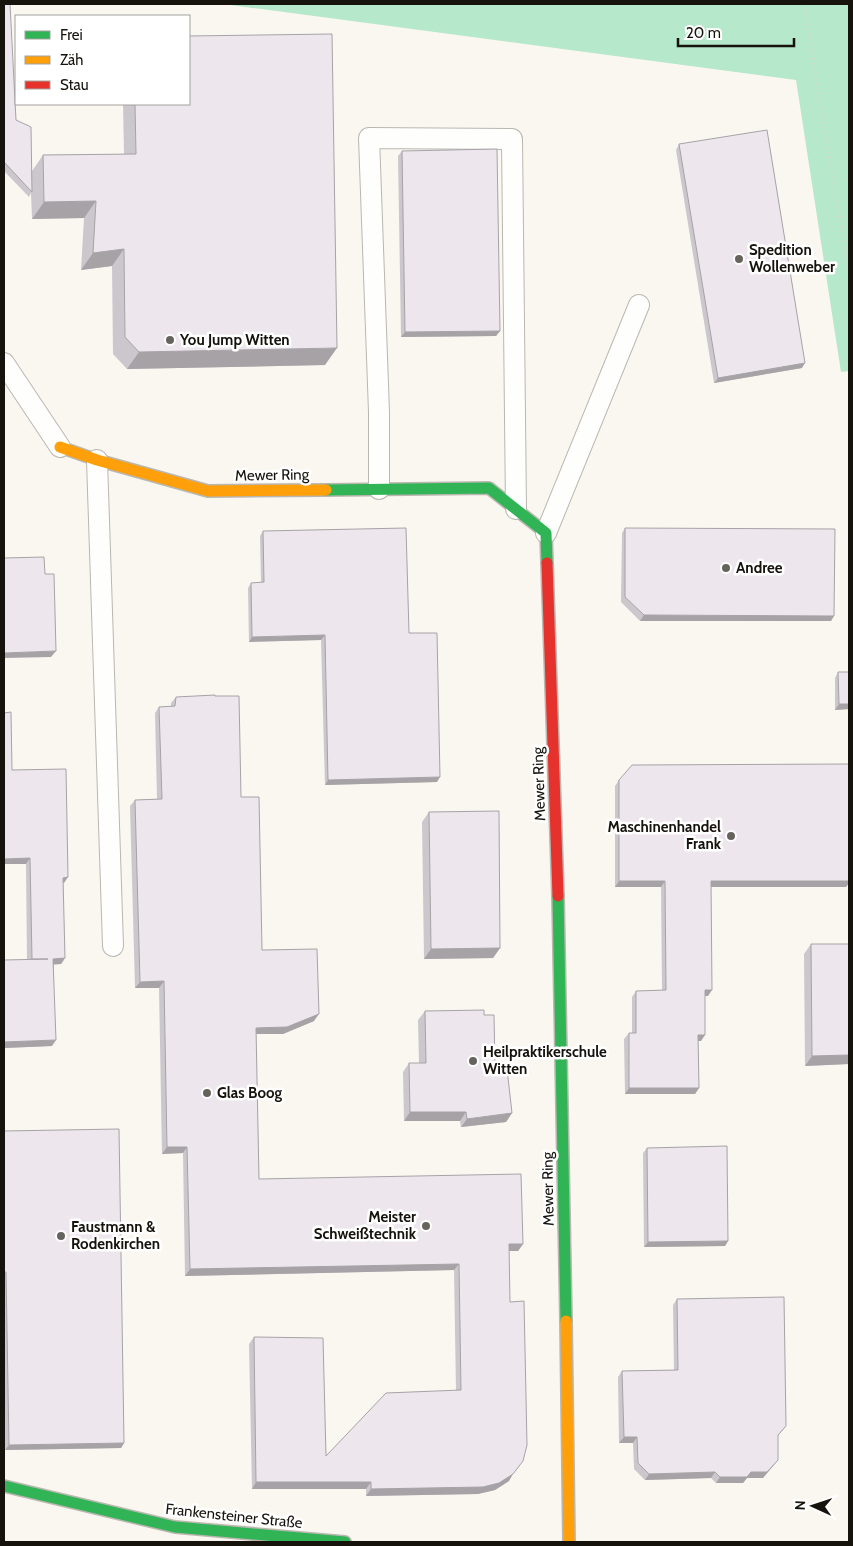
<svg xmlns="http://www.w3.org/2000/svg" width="853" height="1546" font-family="Cabin,sans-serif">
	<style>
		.park { fill: #b6e8cb }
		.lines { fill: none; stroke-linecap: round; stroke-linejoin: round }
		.lane-casing { stroke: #bab7b1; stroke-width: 22 }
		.fast-casing { stroke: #bab7b1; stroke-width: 14 }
		.slow-casing { stroke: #bab7b1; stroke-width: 14 }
		.jam-casing { stroke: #bab7b1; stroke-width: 14 }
		.path { stroke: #d5d5d3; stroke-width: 3; stroke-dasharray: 1 4; stroke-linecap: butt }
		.lane { stroke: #fefefd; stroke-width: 20 }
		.fast { stroke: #30b455; stroke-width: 11 }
		.slow { stroke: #ff9f0a; stroke-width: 11 }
		.jam { stroke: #e5322d; stroke-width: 11 }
		.wall { fill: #ccc7cc }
		.shaded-wall { fill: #a6a2a6 }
		.building { fill: #ede7ed; stroke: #a6a2a6 }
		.poi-dot { fill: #66635c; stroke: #fff; stroke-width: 2 }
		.labels { text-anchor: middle; stroke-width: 5; stroke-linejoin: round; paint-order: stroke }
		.poi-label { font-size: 15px; font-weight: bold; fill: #16130c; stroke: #fff; text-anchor: start }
		.street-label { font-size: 15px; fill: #16130c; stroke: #fff }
	</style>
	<rect width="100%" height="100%" fill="#faf7f0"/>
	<path class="park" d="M 223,4 L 849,4 L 849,371 L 841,372 L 796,80 Z"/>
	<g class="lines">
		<g class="lane-casing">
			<path id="lane" d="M 4,363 L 60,447
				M 97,460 L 113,946
				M 379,489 L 379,412 L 369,138 L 512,139 L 516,509
				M 546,533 L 639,305"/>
		</g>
		<g class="fast-casing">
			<path id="fast" d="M 326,490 L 489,488 L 546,533 L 547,563
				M 558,896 L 566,1321
				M 4,1486 L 175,1527 L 345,1542"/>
		</g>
		<g class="slow-casing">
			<path id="slow" d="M 60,447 L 97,460 L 208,491 L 326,490
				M 566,1321 L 569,1542"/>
		</g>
		<g class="jam-casing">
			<path id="jam" d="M 547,563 L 558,896"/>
		</g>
		<path class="path" d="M 804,4 L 849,274"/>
		<use href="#lane" class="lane"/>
		<use href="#fast" class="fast"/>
		<use href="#slow" class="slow"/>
		<use href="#jam" class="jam"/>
	</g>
	<path class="wall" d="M 4,4 L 16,120 L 32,171 L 43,155 L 124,154 L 123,104 L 189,104 L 325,365 L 127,369 L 113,354 L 112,266 L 81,270 L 84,218 L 32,219 L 31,193 L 29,197 L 4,171 Z
		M 679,144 L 802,368 L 714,383 L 676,150 Z
		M 402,151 L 500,331 L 496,336 L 401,337 L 398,156 Z
		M 625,528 L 831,621 L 640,621 L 621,602 L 622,533 Z
		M 263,531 L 409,633 L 437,782 L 325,785 L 321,640 L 249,642 L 248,588 L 251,583 L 261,583 L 260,536 Z
		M 838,672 L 849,709 L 835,710 L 835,678 Z
		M 176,697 L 241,797 L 262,950 L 314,1021 L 283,1034 L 256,1034 L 259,1179 L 523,1244 L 518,1251 L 509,1251 L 509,1481 L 495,1490 L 478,1494 L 366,1496 L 366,1489 L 252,1489 L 249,1344 L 254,1337 L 326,1456 L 456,1391 L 454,1270 L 185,1276 L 183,1153 L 162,1154 L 159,988 L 135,988 L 130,806 L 135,800 L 157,799 L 155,713 L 159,707 L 171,706 L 171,703 Z
		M 849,764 L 849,883 L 846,887 L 711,887 L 708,996 L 705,996 L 701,1041 L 698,1041 L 699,1088 L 695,1094 L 625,1094 L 624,1039 L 629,1033 L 632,1033 L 632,997 L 636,991 L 662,991 L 661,887 L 615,887 L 615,786 L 619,780 Z
		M 12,770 L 68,877 L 63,883 L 65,958 L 61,964 L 54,964 L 52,1046 L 4,1048 L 4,960 L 27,960 L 26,864 Z
		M 429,812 L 500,948 L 493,958 L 424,959 L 422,822 Z
		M 811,944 L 849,944 L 849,1064 L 805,1066 L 804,954 Z
		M 425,1011 L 484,1015 L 495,1069 L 512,1113 L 506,1122 L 461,1127 L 460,1121 L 404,1121 L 403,1072 L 409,1063 L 419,1063 L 418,1020 Z
		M 4,1131 L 124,1443 L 121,1448 L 5,1450 L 4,1343 Z
		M 647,1148 L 728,1241 L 725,1246 L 644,1247 L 643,1153 Z
		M 849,1148 L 849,1207 L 848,1150 Z
		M 677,1299 L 786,1426 L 778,1436 L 773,1466 L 763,1478 L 747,1478 L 743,1483 L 716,1483 L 711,1478 L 645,1480 L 634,1469 L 633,1443 L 619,1443 L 618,1377 L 622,1371 L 674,1370 L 673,1305 Z"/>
	<path class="shaded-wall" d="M 96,201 L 84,218 L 32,219 L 44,202 Z
		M 124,249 L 112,266 L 81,270 L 93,253 Z
		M 500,331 L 496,336 L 401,337 L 405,332 Z
		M 337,348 L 325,365 L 127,369 L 139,352 Z
		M 805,363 L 802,368 L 714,383 L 718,378 Z
		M 644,615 L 834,616 L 831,621 L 640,621 Z
		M 325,635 L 321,640 L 249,642 L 252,637 Z
		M 56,651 L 51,657 L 4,658 L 4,653 Z
		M 839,704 L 849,704 L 849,709 L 835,710 Z
		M 440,777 L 437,782 L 325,785 L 328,780 Z
		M 30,858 L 26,864 L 4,864 L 4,859 Z
		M 68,877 L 64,883 L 59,883 L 63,878 Z
		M 619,881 L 665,881 L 661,887 L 615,887 Z
		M 711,881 L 849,881 L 849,883 L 846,887 L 707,887 Z
		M 500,948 L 493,958 L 424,959 L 431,949 Z
		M 65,958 L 61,964 L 49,965 L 53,959 Z
		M 164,981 L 159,988 L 135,988 L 140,982 Z
		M 705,990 L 712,990 L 708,996 L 701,996 Z
		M 319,1014 L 314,1021 L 283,1034 L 251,1034 L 256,1028 Z
		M 698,1035 L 705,1035 L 701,1041 L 694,1041 Z
		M 56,1040 L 52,1046 L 4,1048 L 4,1042 Z
		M 849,1055 L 849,1064 L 805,1066 L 812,1056 Z
		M 629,1088 L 699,1088 L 695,1094 L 625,1094 Z
		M 410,1112 L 466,1112 L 460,1121 L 404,1121 Z
		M 512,1113 L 506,1122 L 461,1127 L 467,1119 Z
		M 167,1147 L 187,1147 L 183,1153 L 162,1154 Z
		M 728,1241 L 725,1246 L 644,1247 L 648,1242 Z
		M 509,1244 L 523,1244 L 518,1251 L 504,1251 Z
		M 459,1264 L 454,1270 L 185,1276 L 190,1269 Z
		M 624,1437 L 637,1437 L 633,1443 L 619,1443 Z
		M 124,1443 L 121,1448 L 5,1450 L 9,1445 Z
		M 778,1460 L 763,1478 L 747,1478 L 743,1483 L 716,1483 L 720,1477 L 751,1472 Z
		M 715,1472 L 711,1478 L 645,1480 L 649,1474 Z
		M 513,1474 L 509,1481 L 495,1490 L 478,1494 L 366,1496 L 371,1489 Z
		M 256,1482 L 371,1482 L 366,1489 L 252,1489 Z"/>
	<path class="building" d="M 4,4 L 10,4 L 16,120 L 31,127 L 32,192 L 4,162 Z
		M 332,34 L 337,348 L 139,352 L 125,337 L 124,249 L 93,253 L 96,201 L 44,202 L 43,155 L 136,154 L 135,104 L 189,104 L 189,36 Z
		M 767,130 L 805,363 L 718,378 L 679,144 Z
		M 497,149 L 500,331 L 405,332 L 402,151 Z
		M 406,528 L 409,633 L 437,633 L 440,777 L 328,780 L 325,635 L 252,637 L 251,583 L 264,582 L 263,531 Z
		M 625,528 L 835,529 L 834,616 L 644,615 L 625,597 Z
		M 44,557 L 45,574 L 54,574 L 56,651 L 4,653 L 4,558 Z
		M 838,672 L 849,672 L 849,704 L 839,704 Z
		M 215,695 L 215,696 L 239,696 L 241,797 L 259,797 L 262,950 L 317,949 L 319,1014 L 287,1027 L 256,1028 L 259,1179 L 521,1174 L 523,1244 L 509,1244 L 510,1302 L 524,1301 L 527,1445 L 523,1461 L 513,1474 L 499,1483 L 483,1487 L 371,1489 L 371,1482 L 256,1482 L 254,1337 L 323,1338 L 326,1456 L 386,1393 L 461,1390 L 459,1264 L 190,1269 L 187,1147 L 167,1147 L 164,981 L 140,982 L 135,800 L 162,799 L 159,707 L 175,706 L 176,697 Z
		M 11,712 L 12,770 L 66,769 L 68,877 L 63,878 L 65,958 L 53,959 L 56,1040 L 4,1042 L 4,960 L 48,959 L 32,959 L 30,858 L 4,859 L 4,713 Z
		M 849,764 L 849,881 L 711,881 L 712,990 L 705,990 L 705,1035 L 698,1035 L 699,1088 L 629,1088 L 629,1033 L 636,1033 L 636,991 L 666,990 L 665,881 L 619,881 L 619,780 L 632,765 Z
		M 499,811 L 500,948 L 431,949 L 429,812 Z
		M 811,944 L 849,944 L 849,1055 L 812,1056 Z
		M 484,1010 L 484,1015 L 494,1015 L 495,1069 L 507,1069 L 512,1113 L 467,1119 L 466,1112 L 410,1112 L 409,1063 L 426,1063 L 425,1011 Z
		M 119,1129 L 124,1443 L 9,1445 L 6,1272 L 4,1272 L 4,1131 Z
		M 727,1146 L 728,1241 L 648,1242 L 647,1148 Z
		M 784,1297 L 786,1426 L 778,1435 L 778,1460 L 767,1472 L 751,1472 L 747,1477 L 720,1477 L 715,1472 L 649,1474 L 638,1463 L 637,1437 L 624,1437 L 622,1371 L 678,1370 L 677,1299 Z"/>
	<g class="poi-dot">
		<circle cx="739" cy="259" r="5"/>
		<circle cx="170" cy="340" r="5"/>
		<circle cx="726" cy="568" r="5"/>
		<circle cx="731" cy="836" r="5"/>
		<circle cx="473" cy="1061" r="5"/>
		<circle cx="207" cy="1093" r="5"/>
		<circle cx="426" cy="1226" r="5"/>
		<circle cx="61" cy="1236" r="5"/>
	</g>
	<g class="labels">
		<g class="poi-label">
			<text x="749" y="255">Spedition<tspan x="749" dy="17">Wollenweber</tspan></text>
			<text x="180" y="345">You Jump Witten</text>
			<text x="736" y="573">Andree</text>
			<text x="721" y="832" text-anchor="end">Maschinenhandel<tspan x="721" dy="17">Frank</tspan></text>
			<text x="483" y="1057">Heilpraktikerschule<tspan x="483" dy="17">Witten</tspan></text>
			<text x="217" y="1098">Glas Boog</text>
			<text x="416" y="1222" text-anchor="end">Meister<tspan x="416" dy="17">Schweißtechnik</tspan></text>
			<text x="71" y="1232">Faustmann &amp;<tspan x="71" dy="17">Rodenkirchen</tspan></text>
		</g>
		<g class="street-label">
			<text transform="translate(272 475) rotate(-1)" y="5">Mewer Ring</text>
			<text transform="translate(539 784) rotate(-92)" y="5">Mewer Ring</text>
			<text transform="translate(548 1189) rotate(-91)" y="5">Mewer Ring</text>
			<text transform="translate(234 1516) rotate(6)" y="5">Frankensteiner Straße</text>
		</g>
	</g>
	<rect width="853" height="1546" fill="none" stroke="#16130c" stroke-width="10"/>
	<rect x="15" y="15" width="175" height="90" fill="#ffffff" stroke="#a2a19e"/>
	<rect x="25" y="31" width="25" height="8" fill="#30b455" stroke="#a2a19e"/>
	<text x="60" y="40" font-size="15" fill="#16130c">Frei</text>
	<rect x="25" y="56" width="25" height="8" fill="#ff9f0a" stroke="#a2a19e"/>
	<text x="60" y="65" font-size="15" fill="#16130c">Zäh</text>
	<rect x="25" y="81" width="25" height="8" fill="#e5322d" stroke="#a2a19e"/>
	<text x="60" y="90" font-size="15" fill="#16130c">Stau</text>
	<g transform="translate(813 1506) rotate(273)" stroke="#ffffff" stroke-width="4" paint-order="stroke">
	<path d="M0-4L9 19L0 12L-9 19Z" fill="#16130c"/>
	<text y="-8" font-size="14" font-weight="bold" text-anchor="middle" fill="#16130c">N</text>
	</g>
	<path d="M678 38v8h116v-8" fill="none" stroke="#16130c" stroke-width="2.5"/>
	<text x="686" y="38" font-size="15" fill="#16130c" stroke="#ffffff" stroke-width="4" paint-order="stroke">20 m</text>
</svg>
